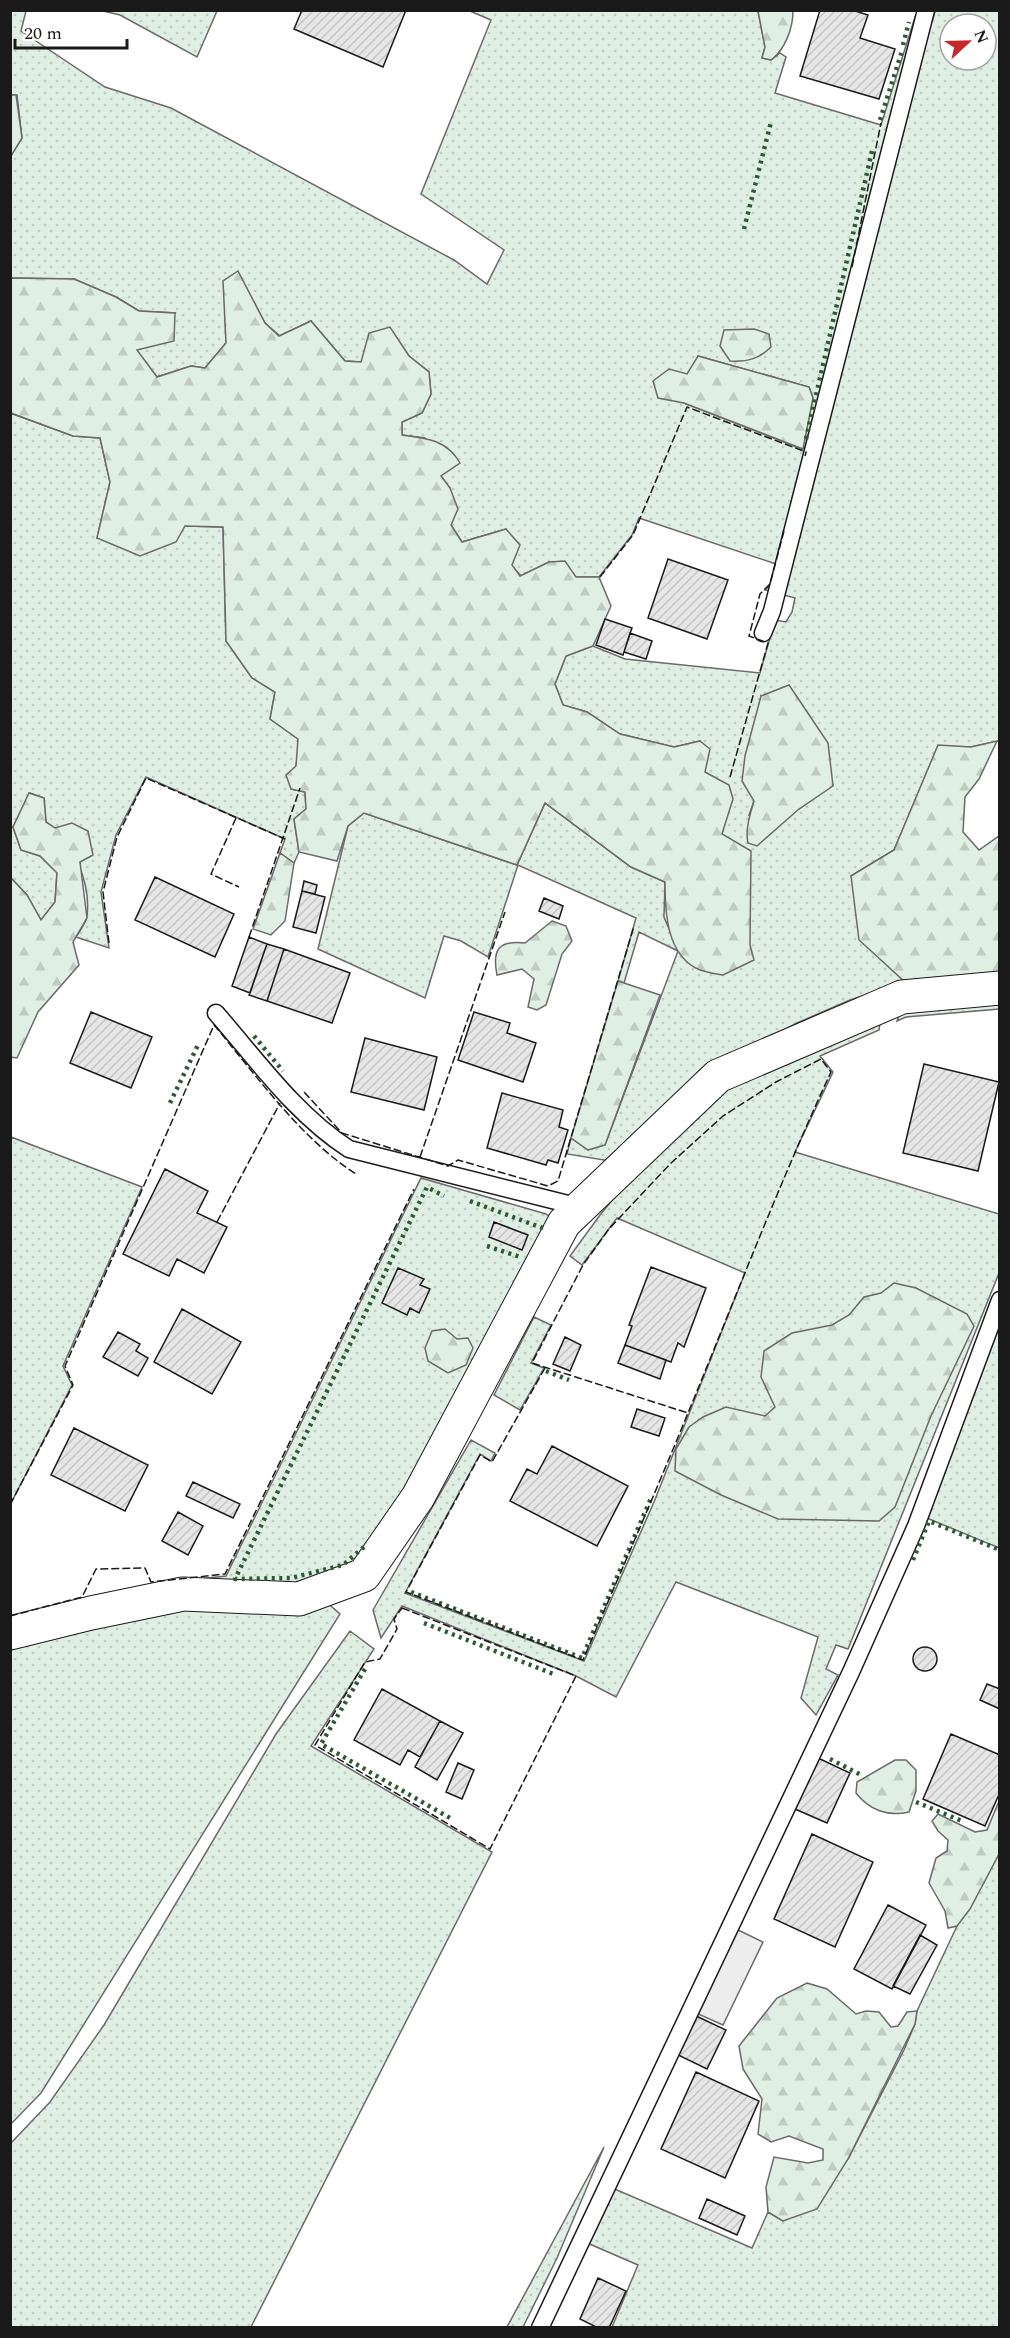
<svg xmlns="http://www.w3.org/2000/svg" width="1010" height="2338" font-family="Spectral,serif">
	<style>
		.grass { fill: url(#grass-dots); stroke: #6a6a6a; stroke-width: 1.5; fill-rule: evenodd }
		.forest { fill: url(#forest-firs); stroke: #6a6a6a; stroke-width: 1.5 }
		.parking { fill: #ededed; stroke: #6a6a6a; stroke-width: 1.5 }
		.building { fill: url(#building-hatch); stroke: #1a1a1a; stroke-width: 1.5 }
		.lines { fill: none; stroke-linecap: round; stroke-linejoin: round }
		.lane-casing { stroke: #1a1a1a; stroke-width: 19 }
		.street-casing { stroke: #1a1a1a; stroke-width: 35 }
		.lane { stroke: #fff; stroke-width: 16 }
		.street { stroke: #fff; stroke-width: 33 }
		.hedge { stroke: #2b5a34; stroke-width: 4.5; stroke-dasharray: 3 4.5; stroke-linecap: butt }
		.fence { stroke: #1a1a1a; stroke-width: 1.5; stroke-dasharray: 8 3; stroke-linecap: butt }
	</style>
	<defs>
		<pattern id="grass-dots" width="8" height="8" patternUnits="userSpaceOnUse" patternTransform="scale(1.5)"><rect width="8" height="8" fill="#e0efe3"/><path d="M2 2h.1M6 6h.1" fill="none" stroke="#c0ccc2" stroke-width="1.8" stroke-linecap="round"/></pattern>
		<pattern id="forest-firs" width="22" height="20" patternUnits="userSpaceOnUse" patternTransform="scale(1.5)"><rect width="22" height="20" fill="#e0efe3"/><path d="M5 1l3.5 6h-7zM16 11l3.5 6h-7z" fill="#c0ccc2"/></pattern>
		<pattern id="building-hatch" width="6" height="6" patternUnits="userSpaceOnUse" patternTransform="scale(1.5)"><rect width="6" height="6" fill="#e6e6e6"/><path d="M-1 1l2-2M0 6l6-6M5 7l2-2" fill="none" stroke="#c5c5c5"/></pattern>
	</defs>
	<rect width="100%" height="100%" fill="#fff"/>
	<path class="grass" d="M 11,11 L 26,11 L 21,31 L 105,87 L 171,108 L 454,260 L 487,284 L 504,250 L 421,194 L 491,20 L 470,11 L 758,11 L 765,47 L 762,58 L 771,60 L 780,53 L 786,57 L 775,93 L 881,125 L 915,17 L 933,19 L 935,11 L 999,11 L 999,741 L 971,747 L 938,746 L 894,850 L 851,876 L 888,966 L 905,982 L 850,1000 L 797,1023 L 712,1069 L 610,1161 L 567,1154 L 571,1138 L 588,1150 L 605,1145 L 678,951 L 639,932 L 624,983 L 618,981 L 636,918 L 518,865 L 488,957 L 461,941 L 444,936 L 425,998 L 318,949 L 348,826 L 364,813 L 517,865 L 545,803 L 631,867 L 665,882 L 664,917 L 678,950 L 753,960 L 722,834 L 714,778 L 705,772 L 700,741 L 674,747 L 620,734 L 587,712 L 563,705 L 555,684 L 566,656 L 593,646 L 625,659 L 760,673 L 775,620 L 786,622 L 792,612 L 795,598 L 765,590 L 771,585 L 776,564 L 639,518 L 632,535 L 599,577 L 576,577 L 549,562 L 521,576 L 512,566 L 506,529 L 462,542 L 451,525 L 450,488 L 441,476 L 425,438 L 402,435 L 402,422 L 422,413 L 431,394 L 429,372 L 409,356 L 390,328 L 361,362 L 345,361 L 311,321 L 280,336 L 265,323 L 238,272 L 224,281 L 226,343 L 205,368 L 191,366 L 157,377 L 136,350 L 175,313 L 139,311 L 116,297 L 74,279 L 11,278 L 10,156 L 22,138 L 17,95 L 11,95 ZM 950,24 L 986,24 L 986,60 L 950,60 ZM 698,356 L 809,387 L 813,398 L 802,449 L 684,403 ZM 761,696 L 833,785 L 799,809 L 749,815 L 754,801 Z
		M 103,11 L 217,11 L 197,57 L 120,15 Z
		M 10,413 L 73,436 L 100,438 L 110,482 L 97,538 L 185,526 L 223,527 L 226,641 L 252,678 L 275,692 L 270,719 L 298,739 L 298,756 L 291,789 L 305,792 L 306,809 L 294,819 L 299,852 L 294,863 L 280,853 L 285,839 L 146,777 L 116,835 L 101,892 L 109,948 L 76,937 C 80,931 86,923 87,916 C 91,884 73,839 46,822 L 44,798 L 30,793 L 13,827 L 21,850 L 40,856 L 57,872 L 55,902 L 41,920 L 27,895 L 11,878 Z
		M 999,995 L 999,1009 L 906,1017 L 897,1021 L 904,1003 Z
		M 882,1010 L 879,1030 L 820,1056 L 833,1072 L 795,1152 L 999,1214 L 999,1273 L 848,1649 L 836,1645 L 826,1669 L 838,1675 L 816,1715 L 801,1698 L 818,1637 L 676,1582 L 616,1697 L 576,1676 L 402,1606 L 381,1638 L 373,1610 L 471,1440 L 495,1453 L 491,1461 L 480,1454 L 405,1593 L 584,1661 L 654,1502 L 745,1273 L 617,1218 L 582,1265 L 570,1256 L 600,1215 L 669,1131 L 723,1085 Z
		M 11,1137 L 142,1187 L 63,1366 L 72,1385 L 11,1503 Z
		M 421,1178 L 546,1214 L 557,1222 L 390,1528 L 346,1568 L 319,1578 L 290,1584 L 152,1584 L 226,1576 Z
		M 534,1317 L 551,1325 L 531,1363 L 544,1368 L 520,1410 L 494,1395 Z
		M 997,1325 L 999,1326 L 999,1548 L 922,1516 Z
		M 324,1600 L 340,1614 L 41,2093 L 11,2124 L 11,1641 L 95,1616 Z
		M 350,1631 L 374,1649 L 311,1746 L 492,1852 L 251,2327 L 11,2327 L 11,2143 L 50,2102 L 104,2025 L 276,1734 Z
		M 999,1854 L 999,2327 L 612,2327 L 638,2265 L 585,2242 L 610,2187 L 752,2248 L 768,2212 L 783,2221 L 794,2216 L 848,2159 L 904,2050 L 915,2024 L 917,2011 L 957,1926 Z
		M 604,2147 L 557,2258 L 523,2327 L 507,2327 Z"/>
	<path class="forest" d="M 758,11 L 793,11 C 793,28 785,50 771,60 L 762,58 L 765,47 Z
		M 11,95 L 16,95 L 22,138 L 11,156 Z
		M 238,271 L 265,323 L 279,336 L 311,321 L 345,361 L 361,362 L 369,333 L 390,327 L 409,356 L 429,372 L 431,394 L 422,413 L 402,422 L 402,435 C 427,438 447,440 460,463 L 441,476 L 450,488 L 458,509 L 451,525 L 462,542 L 506,529 L 520,545 L 512,565 L 520,576 L 549,562 L 565,561 L 576,577 L 599,577 L 611,606 L 593,646 L 566,656 L 555,684 L 563,705 L 587,712 L 620,734 L 674,747 L 700,741 L 710,749 L 705,772 L 729,785 L 733,799 L 722,834 L 751,851 L 750,945 L 754,960 L 723,975 C 715,974 707,972 700,970 C 666,956 665,911 665,882 L 631,867 L 545,803 L 517,865 L 364,813 L 348,826 L 337,861 L 299,852 L 294,819 L 306,809 L 305,792 L 291,789 L 286,775 L 296,766 L 298,739 L 270,719 L 275,692 L 252,678 L 226,641 L 223,527 L 185,526 L 176,542 L 140,556 L 97,538 L 110,482 L 100,438 L 73,436 L 11,413 L 10,278 L 74,279 L 116,297 L 139,311 L 175,313 L 174,341 L 137,350 L 157,377 L 191,366 L 205,368 L 226,343 L 223,281 Z
		M 754,329 L 769,334 L 771,347 C 759,359 747,362 730,361 L 720,346 L 724,330 Z
		M 698,356 L 809,387 L 813,398 L 803,449 L 684,403 L 658,398 L 653,381 L 669,369 L 687,374 Z
		M 789,685 L 828,743 L 833,786 L 799,809 L 757,846 L 748,843 C 745,830 750,814 754,801 L 742,781 L 745,756 L 761,696 Z
		M 997,741 L 979,779 L 965,797 L 963,832 L 979,850 L 999,836 L 999,976 L 905,982 L 859,940 L 851,876 L 894,850 L 938,745 L 971,747 Z
		M 29,793 L 44,798 L 46,822 L 55,828 L 72,823 L 88,831 L 93,855 L 80,862 L 87,918 L 73,942 L 79,965 L 38,1012 L 17,1058 L 10,1057 L 11,878 L 27,895 L 41,920 L 55,902 L 57,873 L 40,856 L 21,850 L 13,827 Z
		M 280,853 L 294,863 L 285,921 L 271,935 L 253,929 Z
		M 552,921 L 566,926 L 572,941 L 562,954 L 546,1005 L 537,1010 L 528,1007 L 534,979 L 522,969 L 497,975 C 492,950 498,940 525,943 Z
		M 618,981 L 660,995 L 605,1145 L 588,1150 L 571,1138 Z
		M 894,1283 L 916,1288 L 967,1314 L 974,1326 L 931,1416 L 895,1507 L 879,1521 L 778,1519 L 721,1495 L 675,1471 L 676,1449 L 689,1427 L 703,1417 L 726,1407 L 765,1416 L 775,1407 L 761,1377 L 764,1351 L 792,1333 L 832,1325 L 849,1315 L 864,1297 L 881,1293 Z
		M 445,1329 L 457,1339 L 468,1338 L 473,1348 L 466,1365 L 448,1373 L 428,1361 L 425,1348 L 432,1331 Z
		M 895,1760 L 906,1760 L 916,1770 L 916,1791 L 909,1812 C 888,1817 869,1810 856,1793 L 857,1782 Z
		M 999,1801 L 999,1854 L 970,1909 L 957,1926 L 948,1928 L 945,1911 L 929,1883 L 936,1858 L 947,1851 L 948,1840 L 938,1831 L 932,1821 L 938,1814 L 975,1832 L 987,1830 Z
		M 807,1983 L 827,1989 L 856,2014 L 866,2011 L 879,2012 L 891,2027 L 898,2026 L 907,2012 L 917,2011 L 915,2024 L 848,2159 L 817,2209 L 783,2221 L 768,2212 L 766,2187 L 774,2157 L 808,2163 L 823,2160 L 823,2149 L 789,2136 L 771,2142 L 758,2134 L 762,2099 L 743,2069 L 739,2046 L 777,1998 Z"/>
	<path class="parking" d="M 736,1929 L 763,1942 L 723,2025 L 696,2013 Z"/>
	<path class="building" d="M 302,10 L 406,10 L 383,67 L 294,29 Z
		M 820,10 L 852,10 L 868,15 L 860,38 L 895,49 L 879,99 L 800,76 Z
		M 668,559 L 728,580 L 707,639 L 648,618 Z
		M 605,619 L 632,628 L 623,655 L 596,645 Z
		M 630,633 L 652,641 L 646,659 L 624,652 Z
		M 155,877 L 234,914 L 215,957 L 135,920 Z
		M 304,881 L 317,885 L 315,894 L 302,891 Z
		M 302,891 L 325,897 L 316,933 L 293,927 Z
		M 544,898 L 563,906 L 559,919 L 539,911 Z
		M 249,937 L 267,944 L 250,993 L 232,986 Z
		M 267,944 L 284,949 L 267,1001 L 249,995 Z
		M 284,949 L 350,973 L 332,1023 L 267,1001 Z
		M 91,1012 L 152,1037 L 131,1088 L 70,1063 Z
		M 474,1012 L 510,1023 L 507,1033 L 536,1043 L 523,1082 L 458,1060 Z
		M 365,1038 L 437,1057 L 424,1110 L 351,1092 Z
		M 924,1064 L 999,1082 L 978,1171 L 903,1153 Z
		M 502,1093 L 563,1110 L 559,1127 L 568,1130 L 558,1163 L 548,1160 L 546,1165 L 487,1148 Z
		M 165,1169 L 208,1191 L 197,1213 L 227,1227 L 204,1273 L 177,1259 L 169,1276 L 123,1254 Z
		M 494,1222 L 528,1235 L 522,1250 L 489,1237 Z
		M 651,1267 L 706,1288 L 684,1347 L 678,1343 L 671,1362 L 625,1345 L 632,1326 L 629,1325 Z
		M 398,1268 L 424,1279 L 420,1285 L 430,1289 L 419,1313 L 410,1308 L 407,1315 L 382,1303 Z
		M 182,1309 L 241,1342 L 212,1394 L 154,1362 Z
		M 118,1332 L 140,1344 L 136,1351 L 148,1358 L 138,1376 L 103,1357 Z
		M 565,1337 L 581,1345 L 570,1371 L 553,1364 Z
		M 625,1345 L 666,1360 L 660,1379 L 618,1363 Z
		M 637,1409 L 665,1418 L 659,1436 L 631,1427 Z
		M 74,1428 L 148,1465 L 125,1511 L 51,1475 Z
		M 552,1446 L 628,1486 L 597,1546 L 510,1501 L 527,1469 L 537,1474 Z
		M 193,1482 L 240,1504 L 233,1518 L 186,1496 Z
		M 178,1512 L 203,1526 L 188,1555 L 162,1541 Z
		M913 1659a12 12 0 1 1 24 0a12 12 0 1 1-24 0Z
		M 987,1684 L 1000,1689 L 1000,1709 L 980,1700 Z
		M 382,1689 L 440,1721 L 420,1757 L 408,1750 L 400,1765 L 354,1740 Z
		M 440,1721 L 463,1733 L 437,1780 L 415,1767 Z
		M 951,1734 L 1000,1755 L 1000,1792 L 985,1826 L 923,1799 Z
		M 818,1758 L 850,1773 L 827,1823 L 795,1809 Z
		M 458,1763 L 474,1770 L 462,1799 L 446,1792 Z
		M 812,1834 L 873,1862 L 835,1947 L 774,1919 Z
		M 888,1905 L 926,1925 L 892,1989 L 854,1969 Z
		M 920,1935 L 937,1945 L 910,1994 L 893,1986 Z
		M 694,2015 L 726,2030 L 707,2069 L 676,2054 Z
		M 696,2072 L 759,2101 L 725,2178 L 661,2149 Z
		M 707,2199 L 745,2216 L 737,2235 L 699,2218 Z
		M 598,2278 L 626,2291 L 609,2328 L 598,2328 L 580,2319 Z"/>
	<g class="lines">
		<g class="lane-casing">
			<path id="lane" d="M 763,633 L 772,611 L 926,10
				M 216,1013 C 257,1060 296,1115 349,1149 L 580,1207
				M 540,2328 L 851,1672 L 916,1526 L 1000,1300"/>
		</g>
		<g class="street-casing">
			<path id="street" d="M 10,1633 L 91,1613 L 183,1594 L 299,1599 L 364,1575 L 418,1497 L 564,1223 L 718,1076 L 902,997 L 1000,988"/>
		</g>
		<use href="#lane" class="lane"/>
		<use href="#street" class="street"/>
		<path class="hedge" d="M 903,45 L 909,22
			M 880,120 L 902,51
			M 744,229 L 771,122
			M 806,439 L 872,151
			M 254,1036 L 283,1071
			M 170,1103 L 198,1045
			M 470,1201 L 545,1229
			M 487,1246 L 520,1257
			M 546,1371 L 569,1380
			M 364,1547 L 343,1565 L 291,1578 L 235,1579 L 427,1187 L 444,1196
			M 913,1560 L 929,1521 L 1000,1550
			M 411,1592 L 582,1658 L 652,1496
			M 424,1623 L 556,1675
			M 365,1669 L 321,1744 L 450,1818
			M 830,1759 L 863,1776
			M 916,1802 L 962,1821"/>
		<path class="fence" d="M 852,267 L 881,123
			M 600,577 L 633,535 L 687,407 L 806,452 L 805,456
			M 730,777 L 768,643 L 749,636 L 760,594 L 770,584 L 784,531
			M 236,818 L 211,874 L 239,887
			M 249,937 L 300,788
			M 109,943 L 103,892 L 117,837 L 146,778 L 285,839
			M 304,1092 L 342,1133 L 448,1166 L 458,1160 L 548,1186 L 558,1181 L 634,926
			M 420,1157 L 505,912
			M 217,1222 L 280,1103
			M 545,1368 L 492,1462 L 480,1455 L 406,1592 L 583,1660 C 618,1578 654,1496 688,1413 C 735,1299 779,1184 831,1072 L 821,1059 L 776,1082 L 723,1116 L 670,1164 L 609,1229 L 583,1265 L 532,1363 L 688,1413
			M 10,1505 L 73,1385 L 65,1366 L 214,1025 C 256,1075 301,1139 356,1174
			M 402,1608 L 576,1676 L 490,1849 L 315,1745 L 365,1662 L 380,1659 L 397,1629 L 394,1619 Z
			M 10,1616 L 82,1597 L 96,1569 L 145,1568 L 151,1582 L 225,1574 L 414,1189"/>
	</g>
	<rect width="1010" height="2338" fill="none" stroke="#1a1a1a" stroke-width="24"/>
	<g transform="translate(968 42) rotate(68)"><circle r="28" fill="#ffffff" stroke="#a3a3a3" stroke-width="1.5"/>
	<path d="M0-4.5L10 22L0 15L-10 22Z" fill="#c62828"/>
	<text y="-9" font-size="16" font-weight="bold" text-anchor="middle" fill="#1a1a1a">N</text>
	</g>
	<path d="M15 39v9h112v-9" fill="none" stroke="#1a1a1a" stroke-width="3"/>
	<text x="24" y="39" font-size="18" fill="#1a1a1a" stroke="#ffffff" stroke-width="4.5" paint-order="stroke">20 m</text>
</svg>
